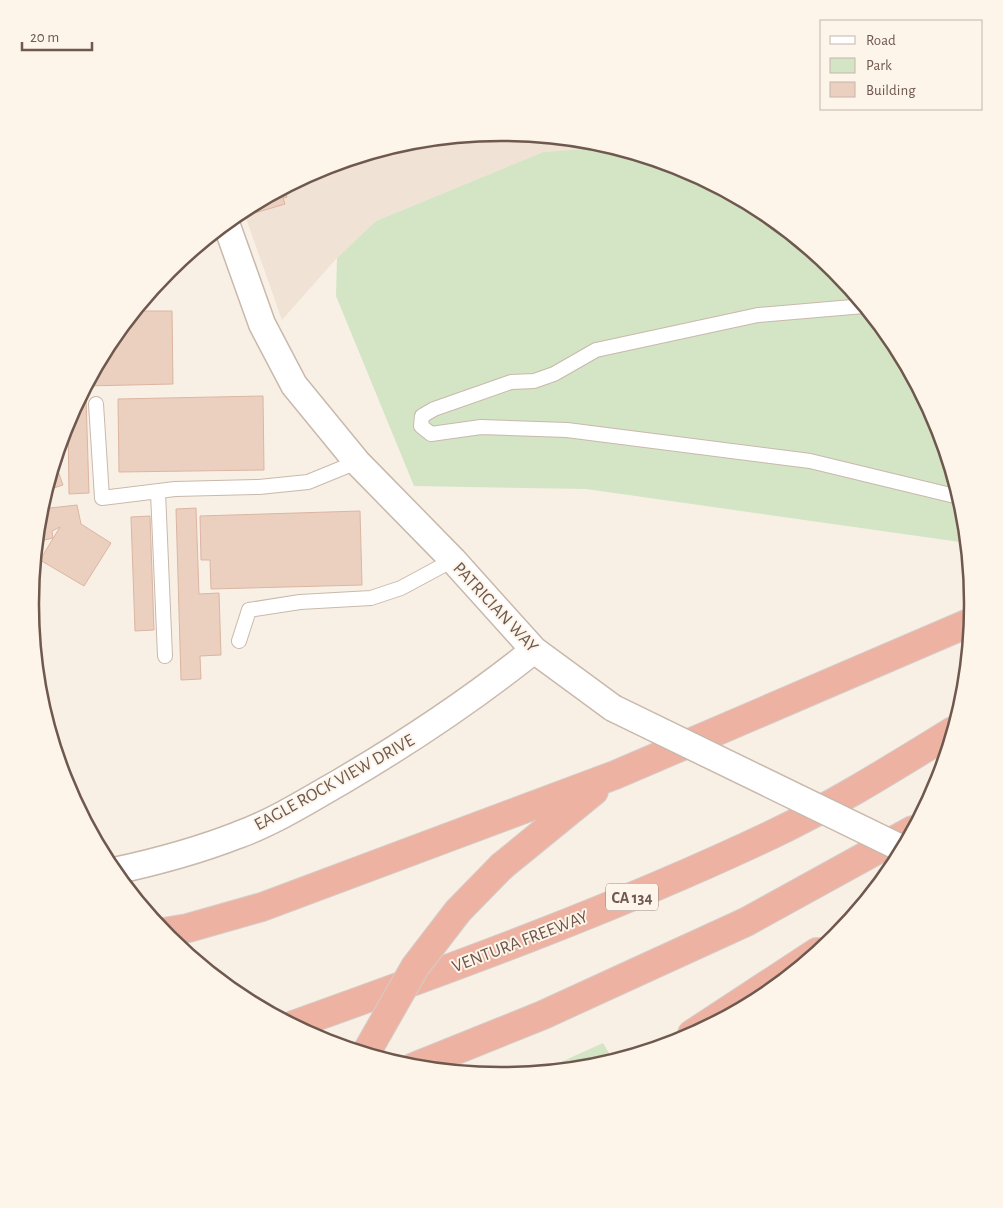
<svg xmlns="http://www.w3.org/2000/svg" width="1003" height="1208" font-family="'Alegreya Sans',sans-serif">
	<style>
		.residential { fill: #f0e2d4 }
		.green { fill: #d3e5c5 }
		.building { fill: #ebcfbf; stroke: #dcb5a2 }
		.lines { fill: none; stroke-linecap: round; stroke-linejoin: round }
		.lane-casing { stroke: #c9b8ac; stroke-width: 16 }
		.street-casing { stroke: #c9b8ac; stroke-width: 29 }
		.highway-casing { stroke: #d4cdca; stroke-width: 30 }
		.lane { stroke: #fff; stroke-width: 14 }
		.street { stroke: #fff; stroke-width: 26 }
		.highway { stroke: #edb2a2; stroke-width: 28 }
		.street-bridge-casing { stroke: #c9b8ac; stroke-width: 29; stroke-linecap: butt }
		.highway-bridge-casing { stroke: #d4cdca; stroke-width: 30; stroke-linecap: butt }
		.street-bridge { stroke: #fff; stroke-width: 26 }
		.highway-bridge { stroke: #edb2a2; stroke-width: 28 }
		.labels { text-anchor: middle; stroke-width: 4; stroke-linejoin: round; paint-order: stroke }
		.shield { fill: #fdf5ea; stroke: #9a877c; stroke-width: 1 }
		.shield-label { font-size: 16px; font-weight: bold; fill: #6f584d }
		.street-label { font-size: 18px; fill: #6f584d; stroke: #fdf5ea }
		.rim { fill: none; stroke: #6f584d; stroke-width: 2.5 }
	</style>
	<rect width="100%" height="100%" fill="#f9f0e5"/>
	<path class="residential" d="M 502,133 L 594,142 L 610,147 L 543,152 L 376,221 L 337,258 L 282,320 L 243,210 L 321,168 L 410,142 Z"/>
	<path class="green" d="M 610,147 L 682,169 L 764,212 L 835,271 L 894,342 L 937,424 L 964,512 L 967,543 L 586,489 L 414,486 L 336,296 L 337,258 L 376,221 L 543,152 Z
		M 603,1043 L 613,1060 L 593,1066 L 539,1072 Z"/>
	<path class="building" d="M 284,188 L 287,197 L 283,198 L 285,204 L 248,215 L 246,209 Z
		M 135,311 L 172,311 L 173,384 L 86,386 L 110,342 Z
		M 263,396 L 264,470 L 119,472 L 118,399 Z
		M 80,398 L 86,398 L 89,493 L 69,494 L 68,420 Z
		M 58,471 L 63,485 L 45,491 L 51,473 Z
		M 48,500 L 50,508 L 77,505 L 81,524 L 111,543 L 84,586 L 40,560 L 60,527 L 52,531 L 53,538 L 36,542 L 39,512 L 42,502 Z
		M 196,508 L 199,594 L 219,593 L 221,655 L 200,656 L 201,679 L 181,680 L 176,509 Z
		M 360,511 L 362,585 L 211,589 L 210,560 L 201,560 L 200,516 Z
		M 150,516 L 154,630 L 135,631 L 131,517 Z"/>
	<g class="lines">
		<g class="lane-casing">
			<path id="lane" d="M 864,306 L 758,315 L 596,350 L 554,374 L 534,381 L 511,382 L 434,409 L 422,416 L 421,426 L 431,434 L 481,427 L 567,430 L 810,461 L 959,497
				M 96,404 L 102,498 L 175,489 L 259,487 L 308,482 L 357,462
				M 158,492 L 165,656
				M 239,641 L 249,610 L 300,602 L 371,598 L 401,588 L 453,560"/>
		</g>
		<g class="street-casing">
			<path id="street" d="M 226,223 L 262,324 L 294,385 L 357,462 L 453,560 L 534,650 L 613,708
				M 114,871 C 156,862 197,851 238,835 C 274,822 309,800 342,781 C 410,741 473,699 534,650"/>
		</g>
		<g class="highway-casing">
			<path id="highway" d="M 502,866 L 594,791
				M 164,932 L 188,928 L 262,907 L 615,775 L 971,622
				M 293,1025 C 455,967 617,908 773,834 C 834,805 896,766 953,731
				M 692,1034 L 817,952
				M 414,1067 L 543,1015 L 746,922 L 913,830"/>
		</g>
		<use href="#lane" class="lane"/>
		<use href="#street" class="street"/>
		<use href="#highway" class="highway"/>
		<g class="street-bridge-casing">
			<path id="street-bridge" d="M 613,708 L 903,849"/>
		</g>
		<g class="highway-bridge-casing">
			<path id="highway-bridge" d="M 366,1053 L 415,967 L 458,911 L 502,866"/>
		</g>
		<use href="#street-bridge" class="street-bridge"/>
		<use href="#highway-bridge" class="highway-bridge"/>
	</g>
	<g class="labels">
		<rect class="shield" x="606" y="883.5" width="52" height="27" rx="4"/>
		<g class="shield-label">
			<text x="632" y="903">CA 134</text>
		</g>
		<g class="street-label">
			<text transform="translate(496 607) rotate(47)" y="6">PATRICIAN WAY</text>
			<text transform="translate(334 782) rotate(-29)" y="6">EAGLE ROCK VIEW DRIVE</text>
			<text transform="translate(520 941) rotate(-21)" y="6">VENTURA FREEWAY</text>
		</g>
	</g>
	<path d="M0 0H1003V1208H0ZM501 141H502A462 462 0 0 1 964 603V605A462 462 0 0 1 502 1067H501A462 462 0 0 1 39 605V603A462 462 0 0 1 501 141Z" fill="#fdf5ea" fill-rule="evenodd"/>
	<path class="rim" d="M501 141H502A462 462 0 0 1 964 603V605A462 462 0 0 1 502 1067H501A462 462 0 0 1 39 605V603A462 462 0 0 1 501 141Z"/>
	<rect x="820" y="20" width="162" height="90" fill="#fdf5ea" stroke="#c4b6ab"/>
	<rect x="830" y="36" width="25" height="8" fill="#ffffff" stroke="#c4b6ab"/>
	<text x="866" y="45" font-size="15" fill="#6f584d">Road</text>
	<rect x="830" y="58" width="25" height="15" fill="#d3e5c5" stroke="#c4b6ab"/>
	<text x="866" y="70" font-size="15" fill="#6f584d">Park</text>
	<rect x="830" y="82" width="25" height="15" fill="#ebcfbf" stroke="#c4b6ab"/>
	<text x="866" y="95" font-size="15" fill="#6f584d">Building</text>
	<path d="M22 42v8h70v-8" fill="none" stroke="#6f584d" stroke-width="2.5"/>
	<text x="30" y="42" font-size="15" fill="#6f584d" stroke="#fdf5ea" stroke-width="4" paint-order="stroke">20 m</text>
</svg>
